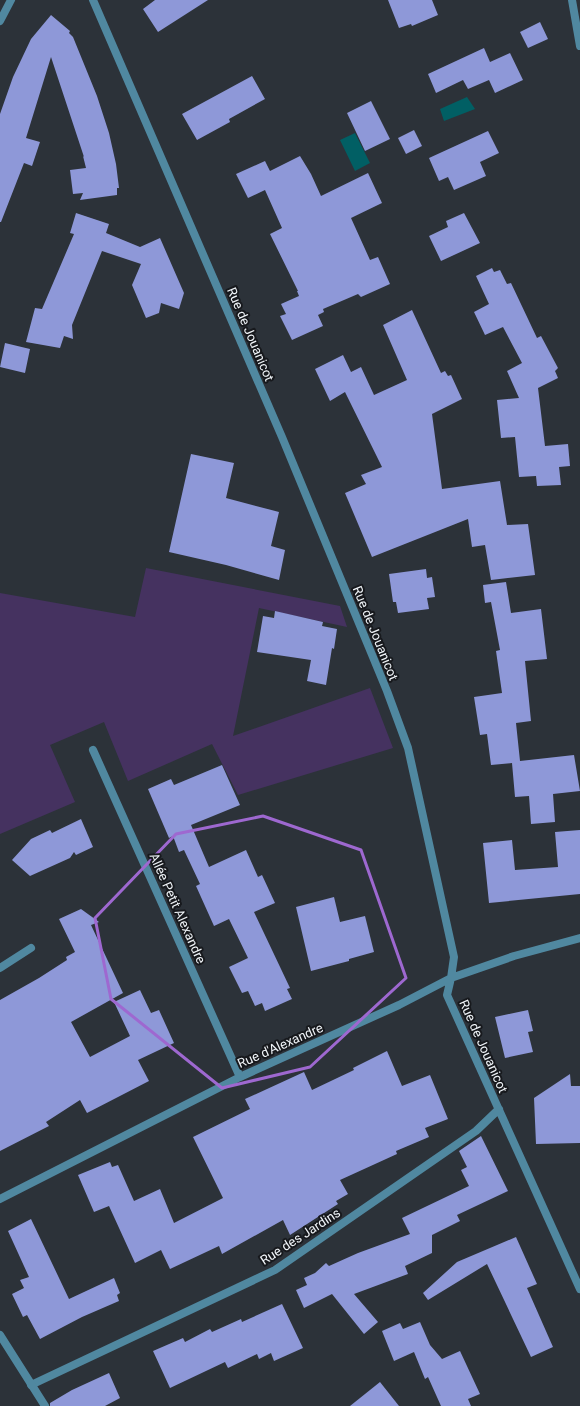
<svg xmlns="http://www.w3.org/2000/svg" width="580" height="1406" font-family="Roboto,sans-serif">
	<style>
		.green { fill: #453260 }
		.water { fill: #015f64 }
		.building { fill: #8e98d8 }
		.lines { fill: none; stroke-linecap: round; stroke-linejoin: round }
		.minor { stroke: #5088a0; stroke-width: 8 }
		.tertiary { stroke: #5088a0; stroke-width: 8 }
		.marked { fill: none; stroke: #9e68d0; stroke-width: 3; stroke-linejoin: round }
		.labels { text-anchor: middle; stroke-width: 4; stroke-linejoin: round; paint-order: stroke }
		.street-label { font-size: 13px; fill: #f1f5f9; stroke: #17191d }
	</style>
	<rect width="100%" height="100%" fill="#2c3239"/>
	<path class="green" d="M 146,568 L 340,606 L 347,627 L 259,608 L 233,736 L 370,688 L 393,748 L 238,795 L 212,744 L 128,781 L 104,722 L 50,745 L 75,802 L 0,834 L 0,593 L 135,617 Z"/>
	<path class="water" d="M 467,97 L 475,109 L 444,121 L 440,109 Z
		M 355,133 L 370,163 L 355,171 L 340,140 Z"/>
	<path class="building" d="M 155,0 L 208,0 L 158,32 L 143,9 Z
		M 388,0 L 432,0 L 438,15 L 412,26 L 411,24 L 399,28 Z
		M 51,15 L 70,31 L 69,33 L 73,37 L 97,96 L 109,133 L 116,164 L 119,188 L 117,188 L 117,195 L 80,200 L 83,193 L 73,194 L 70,170 L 86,168 L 83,156 L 84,157 L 51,57 L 26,138 L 40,142 L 32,166 L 24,163 L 1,222 L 0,222 L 0,114 L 13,77 L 31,39 Z
		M 540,22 L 548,39 L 528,48 L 520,32 Z
		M 484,48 L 490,62 L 510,53 L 523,80 L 495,93 L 489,80 L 468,89 L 463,80 L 436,93 L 428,74 Z
		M 252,76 L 265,99 L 229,119 L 230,122 L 197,140 L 182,114 Z
		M 371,101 L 390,139 L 365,151 L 347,113 Z
		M 414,130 L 422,146 L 406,154 L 398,138 Z
		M 488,131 L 499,153 L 480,162 L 486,176 L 454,190 L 448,177 L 439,181 L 429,158 Z
		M 300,156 L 311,174 L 321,196 L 368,173 L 382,203 L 351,218 L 370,260 L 378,257 L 390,284 L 361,297 L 358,294 L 323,309 L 324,312 L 318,315 L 323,326 L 292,340 L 280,316 L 286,314 L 281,304 L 299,296 L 297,291 L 298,291 L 270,234 L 282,228 L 265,190 L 248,198 L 236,174 L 265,161 L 270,171 Z
		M 76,213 L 109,224 L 106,233 L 140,247 L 160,238 L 184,293 L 179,309 L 161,303 L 159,313 L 146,318 L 132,285 L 141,264 L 102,251 L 72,325 L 73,339 L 64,336 L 60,348 L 26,342 L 35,308 L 42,309 L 74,234 L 70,233 Z
		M 464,213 L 480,243 L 441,261 L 429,236 L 448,227 L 446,221 Z
		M 492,268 L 494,272 L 500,270 L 507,284 L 511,283 L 537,338 L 541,336 L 558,368 L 555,371 L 558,378 L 538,388 L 545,446 L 568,444 L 570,466 L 559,467 L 561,485 L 537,486 L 536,476 L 519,477 L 515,437 L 501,438 L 497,400 L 519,398 L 507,371 L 522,363 L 503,327 L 485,335 L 474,312 L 489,304 L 476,276 Z
		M 412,310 L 441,373 L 445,371 L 448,376 L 451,375 L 462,399 L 432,414 L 442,489 L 500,481 L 507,525 L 528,524 L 535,575 L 491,580 L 485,545 L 472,547 L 468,519 L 372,557 L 345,493 L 366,484 L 361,475 L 382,467 L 345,392 L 330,401 L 315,369 L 343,355 L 351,372 L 361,367 L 374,395 L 407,380 L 383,325 Z
		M 5,343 L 30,349 L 25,373 L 0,367 Z
		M 191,454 L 234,463 L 226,498 L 279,512 L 271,546 L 285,550 L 279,580 L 226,565 L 169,552 Z
		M 426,569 L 427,578 L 432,577 L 435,597 L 427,598 L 429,609 L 398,613 L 396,602 L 393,602 L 389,574 Z
		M 506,582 L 511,613 L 541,609 L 547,659 L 525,661 L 531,721 L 516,723 L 520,761 L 574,755 L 580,791 L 553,794 L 555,822 L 531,824 L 529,796 L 515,797 L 512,763 L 491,765 L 487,734 L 480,735 L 474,697 L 502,693 L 496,651 L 500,650 L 491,602 L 485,603 L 483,585 Z
		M 275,611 L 323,622 L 322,626 L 337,629 L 334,649 L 332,648 L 326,685 L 307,681 L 311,660 L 257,652 L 263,616 L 274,618 Z
		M 222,765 L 240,805 L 191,825 L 209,867 L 246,850 L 258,877 L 262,875 L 275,903 L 254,912 L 290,988 L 287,989 L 292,999 L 265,1011 L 262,1003 L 255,1006 L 248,991 L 242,993 L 229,967 L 248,958 L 229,919 L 214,926 L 196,886 L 200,884 L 184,850 L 179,852 L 173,836 L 169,838 L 148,789 L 171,779 L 174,785 Z
		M 81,819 L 93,847 L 76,855 L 74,852 L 70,858 L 30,876 L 12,860 L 31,839 L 50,830 L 52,833 Z
		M 580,830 L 580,894 L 489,903 L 483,843 L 512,840 L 515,870 L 558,867 L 555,832 Z
		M 334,897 L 340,922 L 365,916 L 374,952 L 349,959 L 349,961 L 311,971 L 296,907 Z
		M 81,909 L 99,922 L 91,925 L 123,993 L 71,1022 L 90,1057 L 130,1036 L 114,1002 L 140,990 L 151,1013 L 159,1010 L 174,1043 L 138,1060 L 149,1081 L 87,1113 L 80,1100 L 46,1122 L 49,1126 L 0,1151 L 0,1000 L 39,978 L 67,960 L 66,957 L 75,952 L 59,919 Z
		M 528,1010 L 533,1031 L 528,1032 L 533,1052 L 505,1058 L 495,1017 Z
		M 387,1051 L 402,1086 L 430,1075 L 448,1119 L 425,1128 L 429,1137 L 396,1151 L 397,1154 L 340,1180 L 348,1194 L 336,1201 L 338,1204 L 290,1235 L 283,1220 L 222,1254 L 219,1246 L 170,1269 L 161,1250 L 135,1263 L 109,1206 L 94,1212 L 78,1175 L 110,1162 L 112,1167 L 118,1165 L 134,1201 L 160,1189 L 174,1223 L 223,1198 L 193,1137 L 250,1109 L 245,1099 L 304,1072 L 312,1090 L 354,1070 L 353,1068 Z
		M 570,1074 L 571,1086 L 580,1086 L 580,1143 L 536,1144 L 534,1098 Z
		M 481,1136 L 508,1191 L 457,1215 L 460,1221 L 432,1235 L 432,1253 L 405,1266 L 408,1274 L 354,1294 L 378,1322 L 364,1334 L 332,1294 L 304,1308 L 296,1290 L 307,1285 L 304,1278 L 315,1273 L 326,1263 L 329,1266 L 358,1253 L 410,1234 L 402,1218 L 469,1186 L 461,1170 L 467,1167 L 459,1151 Z
		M 31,1219 L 69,1299 L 114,1278 L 120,1293 L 117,1295 L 119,1301 L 82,1317 L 40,1339 L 27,1315 L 23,1317 L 12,1294 L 24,1288 L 20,1280 L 29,1277 L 8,1231 Z
		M 516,1237 L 537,1284 L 527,1288 L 553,1347 L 531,1357 L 487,1264 L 428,1300 L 423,1293 L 457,1262 Z
		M 282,1304 L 303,1348 L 274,1361 L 271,1353 L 259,1359 L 257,1354 L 228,1368 L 225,1362 L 170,1388 L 153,1351 L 183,1338 L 185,1342 L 210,1329 L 212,1332 L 241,1319 L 242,1322 Z
		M 420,1322 L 430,1345 L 442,1359 L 460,1351 L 480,1394 L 468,1399 L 471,1406 L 441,1406 L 428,1377 L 425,1379 L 414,1352 L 394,1361 L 382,1331 L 400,1323 L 403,1329 Z
		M 109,1373 L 120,1398 L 105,1406 L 50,1406 L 50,1403 L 72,1390 Z
		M 380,1382 L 399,1406 L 350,1406 Z"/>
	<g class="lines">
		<path class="minor" d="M 93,0 L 282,437 L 387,691 L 408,748 L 454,957 L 451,978 L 447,995 L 580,1289
			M 572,0 L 580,46
			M 0,21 L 11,0
			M 93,750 L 240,1077
			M 0,968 L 31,948
			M 0,1199 L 240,1077 L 399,1005 L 451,978 L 514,956 L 580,938
			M 31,1385 L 275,1270 L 476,1131 L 499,1109"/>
		<path class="tertiary" d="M 0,1335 L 45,1406"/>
	</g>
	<path class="marked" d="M 263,816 L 361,850 L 406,978 L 310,1067 L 222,1088 L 111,999 L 95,918 L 176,834 Z"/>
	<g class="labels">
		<g class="street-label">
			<text transform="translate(251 334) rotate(67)" y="5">Rue de Jouanicot</text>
			<text transform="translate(376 633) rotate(68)" y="5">Rue de Jouanicot</text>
			<text transform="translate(178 908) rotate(66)" y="5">Allée Petit Alexandre</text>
			<text transform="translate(280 1045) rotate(-24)" y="5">Rue d'Alexandre</text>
			<text transform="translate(484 1046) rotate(66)" y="5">Rue de Jouanicot</text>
			<text transform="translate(300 1236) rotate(-33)" y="5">Rue des Jardins</text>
		</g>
	</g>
</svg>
